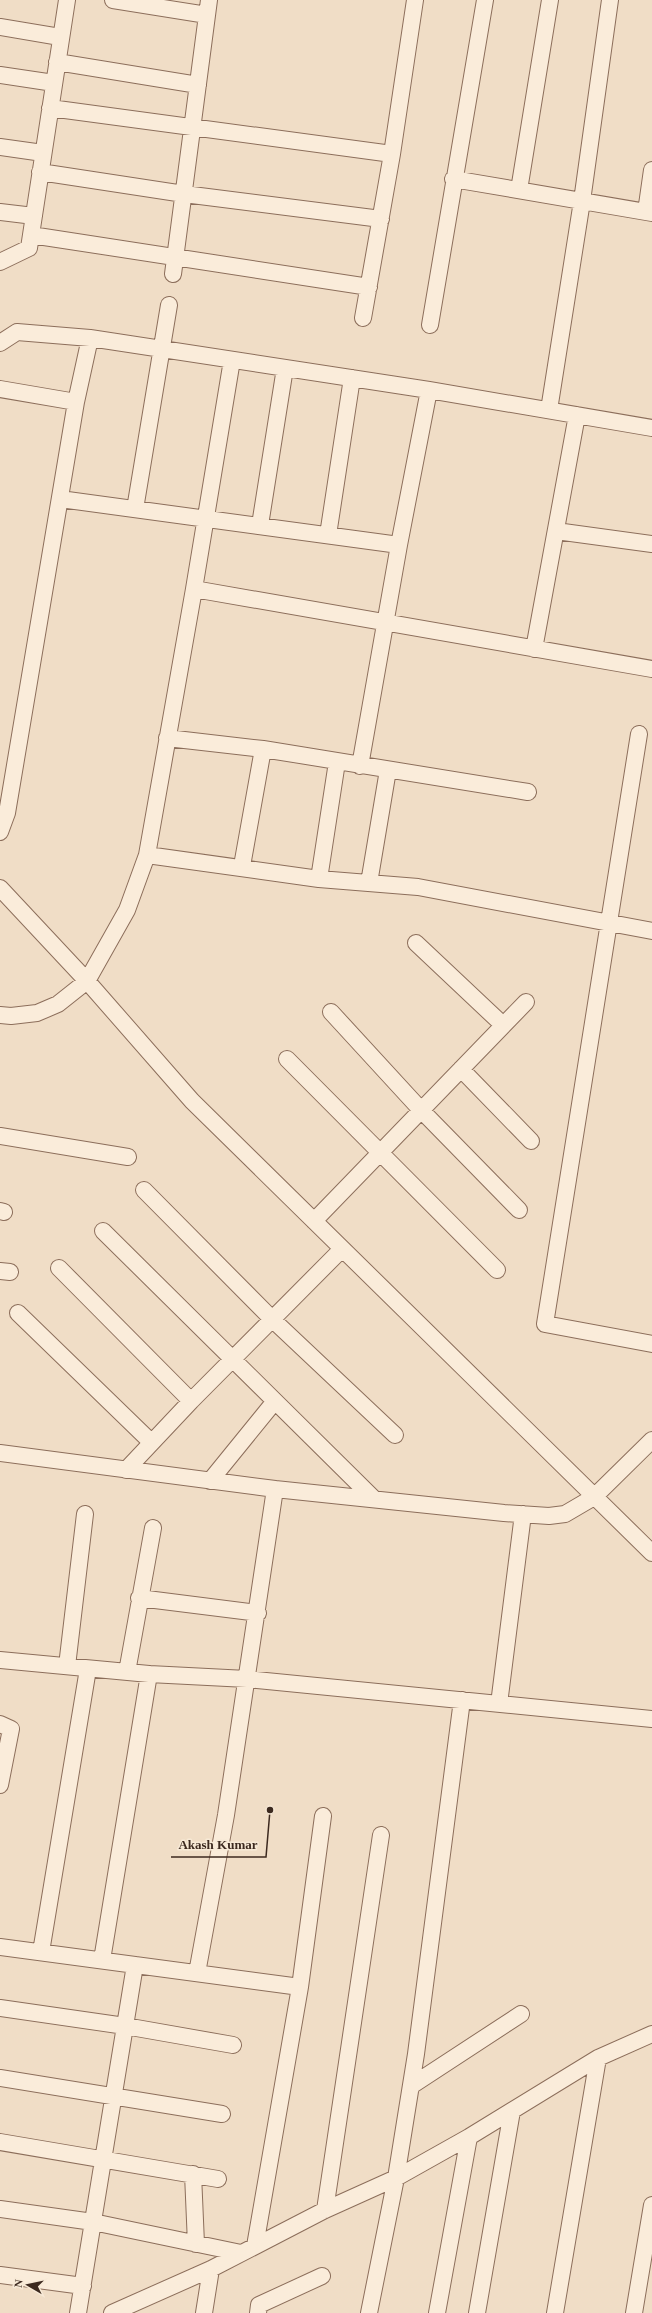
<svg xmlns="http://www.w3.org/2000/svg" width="652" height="2313" font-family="Georgia,serif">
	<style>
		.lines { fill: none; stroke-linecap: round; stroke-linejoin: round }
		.minor-casing { stroke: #8c6e5b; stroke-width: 18 }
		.minor { stroke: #faecda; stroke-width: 16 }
		.leader { fill: none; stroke: #3c291f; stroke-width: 1.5 }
		.callout-dot { fill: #3c291f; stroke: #f7e9d6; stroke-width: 1.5 }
		.callout-label { font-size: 13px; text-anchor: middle; font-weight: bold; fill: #3c291f; stroke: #f7e9d6; stroke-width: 3; stroke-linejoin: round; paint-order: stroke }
	</style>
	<rect width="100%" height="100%" fill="#f0ddc6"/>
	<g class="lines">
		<g class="minor-casing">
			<path id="minor" d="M 113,0 L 207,15
				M 0,27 L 60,37
				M 57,62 L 198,85
				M 0,75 L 54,83
				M 50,108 L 392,154
				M 0,147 L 43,153
				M 40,172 L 184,194 L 381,219
				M 453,179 L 652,213
				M 519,190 L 550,0
				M 0,212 L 34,216
				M 646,212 L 652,170
				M 31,235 L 369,287
				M 0,262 L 29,248 L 67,0
				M 173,274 L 209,0
				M 363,318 L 392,154 L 415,0
				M 430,325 L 485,0
				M 0,343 L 17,332 L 90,338 L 429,390 L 652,428
				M 0,389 L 76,402
				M 549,410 L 582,201 L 610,0
				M 60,499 L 399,545
				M 135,509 L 169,305
				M 260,525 L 285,368
				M 556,531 L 652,544
				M 328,535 L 352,378
				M 194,589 L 652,669
				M 534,649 L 577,415
				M 639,734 L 545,1324 L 652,1344
				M 167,738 L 263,749 L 528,792
				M 360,766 L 399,545 L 429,390
				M 0,832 L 7,813 L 76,402 L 90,338
				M 147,855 L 319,879 L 418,887 L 652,931
				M 242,866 L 263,749
				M 319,879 L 337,762
				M 369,883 L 388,770
				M 0,888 L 87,981 L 192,1101 L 652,1553
				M 416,943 L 503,1025
				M 331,1012 L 421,1110 L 519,1210
				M 0,1015 L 11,1016 L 37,1013 L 58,1004 L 87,981 L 127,910 L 147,855 L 194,589 L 232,360
				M 287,1059 L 497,1270
				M 461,1069 L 531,1141
				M 0,1136 L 128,1157
				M 144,1190 L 273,1320 L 395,1435
				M 0,1211 L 4,1212
				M 314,1221 L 526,1002
				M 103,1231 L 373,1498
				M 59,1268 L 191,1401
				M 0,1271 L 10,1272
				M 18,1313 L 151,1442
				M 0,1453 L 275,1489 L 504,1513 L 549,1516 L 565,1514 L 594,1497 L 652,1440
				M 126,1470 L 191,1401 L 342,1249
				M 210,1481 L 275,1401
				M 139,1598 L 258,1613
				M 0,1660 L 149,1674 L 247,1679 L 652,1719
				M 67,1666 L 85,1514
				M 127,1672 L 153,1528
				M 499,1704 L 523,1514
				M 0,1724 L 11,1729 L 0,1785
				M 0,1947 L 300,1987
				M 41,1952 L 88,1669
				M 102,1960 L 149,1674
				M 197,1973 L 226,1815 L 275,1489
				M 0,2008 L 125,2026 L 233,2045
				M 0,2078 L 222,2114
				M 411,2086 L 521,2014
				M 0,2142 L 218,2179
				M 193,2174 L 196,2244
				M 0,2209 L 93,2222 L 241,2253
				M 325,2210 L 381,1835
				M 255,2246 L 300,1987 L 323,1816
				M 0,2275 L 83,2286
				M 78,2313 L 135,1965
				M 112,2313 L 211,2269 L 325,2210 L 396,2178 L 469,2137 L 598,2058 L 652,2034
				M 204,2313 L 211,2269
				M 258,2313 L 259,2305 L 322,2276
				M 369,2313 L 396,2178 L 416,2054 L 462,1700
				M 437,2313 L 469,2137
				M 477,2313 L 512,2111
				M 555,2313 L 598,2058
				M 634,2313 L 652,2205"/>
		</g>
		<use href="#minor" class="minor"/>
	</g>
	<path class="leader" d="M270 1810L266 1857H171"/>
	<circle class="callout-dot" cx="270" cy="1810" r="4"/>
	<g class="callout-label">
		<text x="218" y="1849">Akash Kumar</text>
	</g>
	<g transform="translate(28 2285) rotate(279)" stroke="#f7e9d6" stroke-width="3" paint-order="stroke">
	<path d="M0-3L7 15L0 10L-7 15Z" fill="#3c291f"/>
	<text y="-6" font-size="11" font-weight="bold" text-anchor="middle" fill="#3c291f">N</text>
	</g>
</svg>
